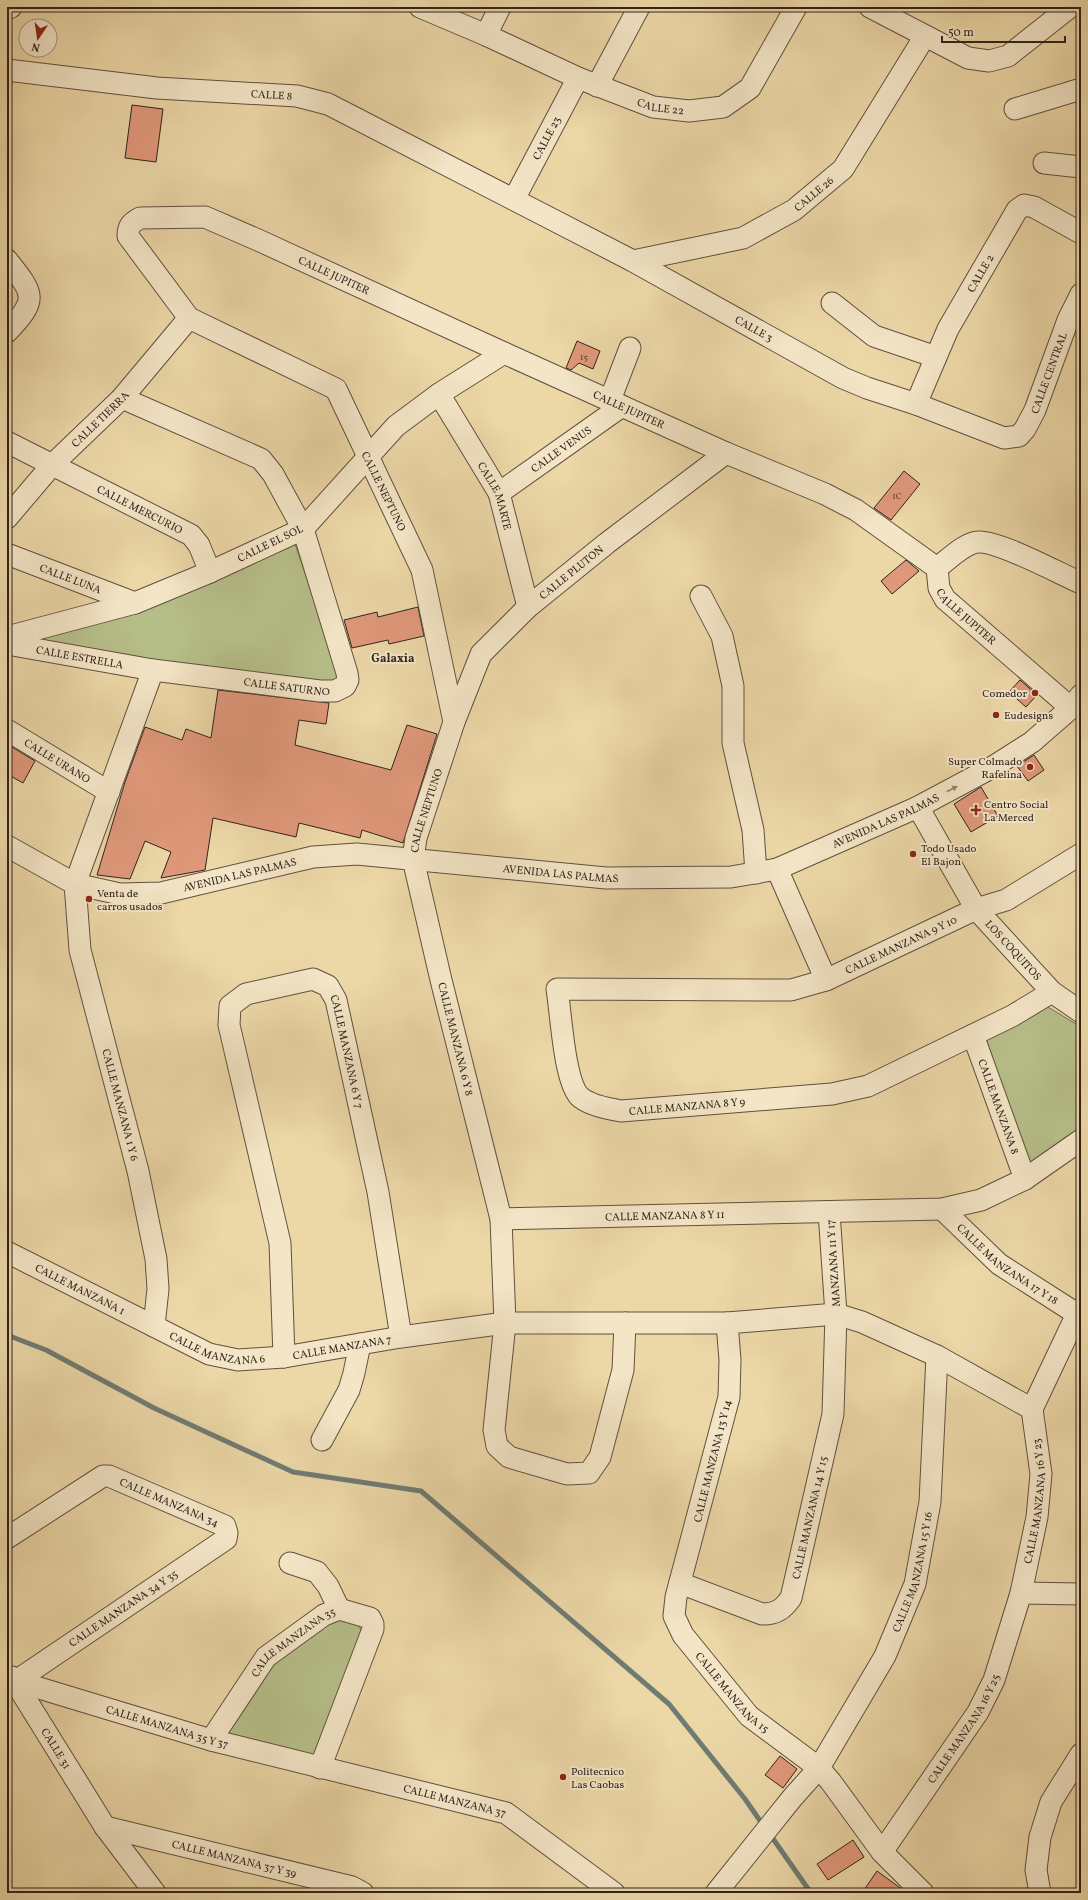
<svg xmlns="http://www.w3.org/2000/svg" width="1088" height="1900" font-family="Vollkorn,serif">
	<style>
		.green { fill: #b6be88; stroke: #747053 }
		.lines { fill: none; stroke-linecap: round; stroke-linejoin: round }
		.stream { stroke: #6f7c73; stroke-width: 5 }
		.building { fill: #df987a; stroke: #31231e }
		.minor-casing { stroke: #605040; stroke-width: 23 }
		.minor { stroke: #f3e5c6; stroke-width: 21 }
		.oneway { fill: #928472 }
		.poi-dot { fill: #8f2418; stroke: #f3e5c6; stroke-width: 1.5 }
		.labels { text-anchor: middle; stroke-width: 4; stroke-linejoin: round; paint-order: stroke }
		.number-label { font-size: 9px; fill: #5c4035 }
		.street-label { font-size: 11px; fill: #31231e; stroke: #f3e5c6 }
		.poi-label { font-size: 11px; fill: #31231e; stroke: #f3e5c6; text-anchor: start }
		.neighbourhood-label { font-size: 12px; font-weight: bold; fill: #31231e; stroke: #f3e5c6 }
	</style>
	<rect width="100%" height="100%" fill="#ecd7a7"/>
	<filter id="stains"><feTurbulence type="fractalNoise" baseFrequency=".005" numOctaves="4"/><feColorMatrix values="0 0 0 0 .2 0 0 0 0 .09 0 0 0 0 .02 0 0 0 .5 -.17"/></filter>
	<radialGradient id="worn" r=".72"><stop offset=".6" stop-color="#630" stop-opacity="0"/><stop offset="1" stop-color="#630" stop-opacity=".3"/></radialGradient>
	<path class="green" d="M 293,538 L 343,684 L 153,664 L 24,636 Z
		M 1043,1004 L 1081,1027 L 1081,1132 L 1028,1165 L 979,1035 Z
		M 356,1618 L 362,1633 L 314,1760 L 223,1736 L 267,1661 L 326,1620 Z"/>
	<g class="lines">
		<path class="stream" d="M 7,1335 L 46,1350 L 154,1408 L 293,1472 L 421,1491 L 669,1704 L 745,1799 L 763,1825
			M 769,1833 L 811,1893"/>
	</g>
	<path class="building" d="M 132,105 L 163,109 L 156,162 L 125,158 Z
		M 577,341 L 600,351 L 593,369 L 579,363 L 571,370 L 566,368 Z
		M 904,471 L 920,484 L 891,520 L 874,508 Z
		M 906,560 L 919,571 L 892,594 L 881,581 Z
		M 418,607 L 424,636 L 389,644 L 388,640 L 352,648 L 344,620 L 377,612 L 378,617 Z
		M 1020,680 L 1037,695 L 1026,707 L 1009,692 Z
		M 218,690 L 329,703 L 326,724 L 299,720 L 295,745 L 391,770 L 407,725 L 437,734 L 403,843 L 362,830 L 360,838 L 299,823 L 296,837 L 213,818 L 205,870 L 161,878 L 171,852 L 145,841 L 130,879 L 97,875 L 125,782 L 145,727 L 182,740 L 186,729 L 211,738 Z
		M 7,744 L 35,761 L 23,783 L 7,774 Z
		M 1034,755 L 1044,770 L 1028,781 L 1017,766 Z
		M 981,787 L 998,816 L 971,832 L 954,804 Z
		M 780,1756 L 797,1769 L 783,1788 L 765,1775 Z
		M 853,1840 L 864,1857 L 828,1880 L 817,1864 Z
		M 877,1871 L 903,1890 L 906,1893 L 862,1893 Z"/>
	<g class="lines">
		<g class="minor-casing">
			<g id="minor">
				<path id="s1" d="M 420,7 L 486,35 L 578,78 L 653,107 L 689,111 L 723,107 L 750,88 L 796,7"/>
				<path d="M 870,7 L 968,58 L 989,61 L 1008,56 L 1070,7"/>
				<path d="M 7,9 L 11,7"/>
				<path d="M 486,35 L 500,7"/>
				<path id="s2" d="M 7,70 L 157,88 L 297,96 L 328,104 L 633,261 L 843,378 L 867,388 L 916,404 L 1004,438 L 1019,436 L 1025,429 L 1035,410 L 1068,320 L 1081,294"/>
				<path d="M 597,86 L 639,7"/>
				<path d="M 1015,109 L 1081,89"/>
				<path d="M 1044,163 L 1081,167"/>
				<path id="s3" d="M 514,199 L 578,78"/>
				<path d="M 7,260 C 34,294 39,299 7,332"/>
				<path id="s4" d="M 633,261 L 743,238 L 794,210 L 843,169 L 925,36"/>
				<path d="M 832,303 L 874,336 L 936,357"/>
				<path id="s5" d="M 439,394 L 499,493 L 528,607"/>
				<path d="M 610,400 L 630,348"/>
				<path id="s6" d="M 916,404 L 948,329 L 1017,210 L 1024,205 L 1034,207 L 1081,233"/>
				<path id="s7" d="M 7,442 L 191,535 L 199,545 L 210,572"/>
				<path id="s8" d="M 499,493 L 622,406"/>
				<path id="s9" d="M 7,518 L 52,465 L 122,398 L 189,318"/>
				<path id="s10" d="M 7,554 L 135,603"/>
				<path d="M 937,568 C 948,560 964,543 978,542 C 998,540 1060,574 1081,583"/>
				<path d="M 701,596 L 722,636 L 733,686 L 733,743 L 753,830 L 756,873"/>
				<path d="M 7,637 L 135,603 L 210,572 L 303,529 L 396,426 L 439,394 L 504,353"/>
				<path id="s11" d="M 7,644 L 153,670 L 320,691 L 335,691 L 345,686 L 348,680 L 347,673 L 303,529 L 273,474 L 261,459 L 122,398"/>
				<path id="s12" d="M 153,670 L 75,884 L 80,950 L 138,1171 L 156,1259 L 158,1289 L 154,1326"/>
				<path id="s13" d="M 454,722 L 481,654 L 528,607 L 607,543 L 726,453"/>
				<path id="s14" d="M 7,730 L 109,792"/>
				<path id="s15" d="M 918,807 L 976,909 L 1052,992 L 1081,1012"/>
				<path id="s16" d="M 7,846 L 75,884 L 120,894 L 161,893 L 313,857 L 357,854 L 606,878 L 731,877 L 777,869 L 918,807 L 991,768 L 1032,742 L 1071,708 L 1081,695"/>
				<path d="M 777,869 L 826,980"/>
				<path id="s17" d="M 1052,992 L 1012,1016 L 868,1086 L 832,1094 L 621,1111 C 609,1109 588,1105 579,1096 C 564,1079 561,1013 557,989 L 791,990 L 826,980 L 976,909 L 1006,900 L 1081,854"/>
				<path id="s18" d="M 973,1035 L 1025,1179"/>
				<path id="s19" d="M 942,1209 L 999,1264 L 1077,1314"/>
				<path id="s20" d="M 501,1219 L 942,1209 L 981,1200 L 1025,1179 L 1081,1140"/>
				<path id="s21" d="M 7,1252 L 209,1354 L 238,1360 L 284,1357 L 401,1337 L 505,1323 L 727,1323 L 836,1314 L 862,1322 L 937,1356 L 1032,1409"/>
				<path id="s22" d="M 625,1323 L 623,1370 L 600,1457 L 589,1473 L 567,1474 L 509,1457 L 497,1446 L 494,1430 L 505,1323 L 501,1219 L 441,980 L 413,859 L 416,838 L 454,722 L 422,570 L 336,389 L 189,318 L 128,236 C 128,226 131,223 140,218 L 205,217 L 258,240 L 504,353 L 726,453 L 825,494 L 856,510 L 937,568 L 939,588 L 945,599 L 1071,708"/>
				<path id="s23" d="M 727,1323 L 730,1360 L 729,1397 L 676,1597 L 674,1616 L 683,1635 L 749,1716 L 819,1768 L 831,1782 L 882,1852 L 923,1893"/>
				<path id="s24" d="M 284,1357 L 280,1243 L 229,1025 L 230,1006 L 246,994 L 313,979 L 328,986 L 336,1000 L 378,1192 L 401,1337"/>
				<path d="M 1032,1409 L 1077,1314 L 1081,1309"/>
				<path d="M 322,1440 L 349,1390 L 354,1373 L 360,1344"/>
				<path id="s25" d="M 7,1538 L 103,1476 L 109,1476 L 225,1526 L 227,1533 L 226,1539 L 16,1681"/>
				<path d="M 290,1563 L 317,1572 L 328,1586 L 339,1609"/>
				<path id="s26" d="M 680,1583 L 762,1614 C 777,1614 783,1609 791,1598 L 833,1414 L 836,1314 L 829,1212"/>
				<path d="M 1021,1593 L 1081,1594"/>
				<path id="s27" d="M 12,1677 L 105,1827 L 155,1893"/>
				<path id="s28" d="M 16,1681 L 211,1740 L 506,1813 L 614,1893"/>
				<path id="s29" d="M 211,1740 L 266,1657 L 324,1615 L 339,1609 L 370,1618 L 373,1624 L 373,1629 L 320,1768"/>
				<path id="s30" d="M 105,1827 L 352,1887 L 363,1893"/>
				<path id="s31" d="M 882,1852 L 978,1712 L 994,1680 L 1021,1593 L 1037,1517 L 1041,1474 L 1032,1409"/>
				<path id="s32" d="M 716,1893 L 793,1797 L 819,1768 L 885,1656 L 915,1584 L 930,1502 L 937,1356"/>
				<path d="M 1040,1893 L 1036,1870 L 1040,1837 L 1051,1802 L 1081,1754"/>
			</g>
		</g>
		<use href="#minor" class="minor"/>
	</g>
	<defs><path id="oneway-solid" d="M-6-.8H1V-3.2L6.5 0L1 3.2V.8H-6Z"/></defs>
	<use class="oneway" href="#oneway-solid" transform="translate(952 789) rotate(-28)"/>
	<g class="poi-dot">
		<circle cx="1035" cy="693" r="4"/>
		<circle cx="996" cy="715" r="4"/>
		<circle cx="1030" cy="767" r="4"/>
		<path d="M974 804h4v4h4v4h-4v4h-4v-4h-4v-4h4z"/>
		<circle cx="913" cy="854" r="4"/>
		<circle cx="89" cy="899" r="4"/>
		<circle cx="563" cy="1777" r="4"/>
	</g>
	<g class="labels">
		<g class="number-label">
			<text x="584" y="360">15</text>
			<text x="897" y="499">1C</text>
		</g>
		<g class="street-label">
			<text dy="4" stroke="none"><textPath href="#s2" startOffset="266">CALLE 8</textPath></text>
			<text dy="4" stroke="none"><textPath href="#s1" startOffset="261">CALLE 22</textPath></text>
			<text dy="4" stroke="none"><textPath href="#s3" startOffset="69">CALLE 23</textPath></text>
			<text dy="4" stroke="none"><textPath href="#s4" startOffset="196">CALLE 26</textPath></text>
			<text dy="4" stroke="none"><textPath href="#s6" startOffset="146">CALLE 2</textPath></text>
			<text dy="4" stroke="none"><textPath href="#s22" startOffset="1848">CALLE JUPITER</textPath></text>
			<text dy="4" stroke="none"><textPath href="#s2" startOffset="805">CALLE 3</textPath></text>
			<text dy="4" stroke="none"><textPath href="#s2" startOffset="1164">CALLE CENTRAL</textPath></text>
			<text dy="4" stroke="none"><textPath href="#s22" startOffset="2172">CALLE JUPITER</textPath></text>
			<text dy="4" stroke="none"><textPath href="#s9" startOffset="136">CALLE TIERRA</textPath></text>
			<text dy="4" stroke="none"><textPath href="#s8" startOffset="76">CALLE VENUS</textPath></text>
			<text transform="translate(384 491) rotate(64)" y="4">CALLE NEPTUNO</text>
			<text dy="4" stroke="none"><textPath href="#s5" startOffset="117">CALLE MARTE</textPath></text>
			<text dy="4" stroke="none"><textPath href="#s7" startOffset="149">CALLE MERCURIO</textPath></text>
			<text transform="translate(270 543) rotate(-26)" y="4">CALLE EL SOL</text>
			<text dy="4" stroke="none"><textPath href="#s13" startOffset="195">CALLE PLUTON</textPath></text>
			<text dy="4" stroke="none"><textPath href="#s10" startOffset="68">CALLE LUNA</textPath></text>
			<text dy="4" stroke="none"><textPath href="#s22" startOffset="2580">CALLE JUPITER</textPath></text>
			<text dy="4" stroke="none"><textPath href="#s11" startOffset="74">CALLE ESTRELLA</textPath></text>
			<text dy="4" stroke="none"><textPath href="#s11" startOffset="283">CALLE SATURNO</textPath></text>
			<text dy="4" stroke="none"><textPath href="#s14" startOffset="59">CALLE URANO</textPath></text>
			<text dy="4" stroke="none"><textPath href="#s22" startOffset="904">CALLE NEPTUNO</textPath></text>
			<text dy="4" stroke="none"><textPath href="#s16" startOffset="906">AVENIDA LAS PALMAS</textPath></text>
			<text dy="4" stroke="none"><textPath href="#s16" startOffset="570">AVENIDA LAS PALMAS</textPath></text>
			<text dy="4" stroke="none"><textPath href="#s16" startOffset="246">AVENIDA LAS PALMAS</textPath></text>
			<text dy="4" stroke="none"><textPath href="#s17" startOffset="964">CALLE MANZANA 9 Y 10</textPath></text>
			<text dy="4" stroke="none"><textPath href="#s15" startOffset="173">LOS COQUITOS</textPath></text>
			<text transform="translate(456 1039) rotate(76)" y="4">CALLE MANZANA 6 Y 8</text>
			<text dy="4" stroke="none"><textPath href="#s24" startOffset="531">CALLE MANZANA 6 Y 7</textPath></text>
			<text dy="4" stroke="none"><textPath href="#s12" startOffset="454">CALLE MANZANA 1 Y 6</textPath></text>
			<text transform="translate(687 1106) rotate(-5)" y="4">CALLE MANZANA 8 Y 9</text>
			<text dy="4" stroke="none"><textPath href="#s18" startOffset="76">CALLE MANZANA 8</textPath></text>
			<text dy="4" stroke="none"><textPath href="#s20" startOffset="164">CALLE MANZANA 8 Y 11</textPath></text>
			<text transform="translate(833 1263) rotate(-94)" y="4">MANZANA 11 Y 17</text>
			<text dy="4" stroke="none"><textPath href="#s19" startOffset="86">CALLE MANZANA 17 Y 18</textPath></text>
			<text dy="4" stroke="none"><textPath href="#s21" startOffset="82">CALLE MANZANA 1</textPath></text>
			<text dy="4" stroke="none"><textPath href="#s21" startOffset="233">CALLE MANZANA 6</textPath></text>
			<text dy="4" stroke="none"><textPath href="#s21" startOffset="361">CALLE MANZANA 7</textPath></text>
			<text transform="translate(712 1461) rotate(-76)" y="4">CALLE MANZANA 13 Y 14</text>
			<text dy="4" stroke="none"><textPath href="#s31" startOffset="390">CALLE MANZANA 16 Y 23</textPath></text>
			<text dy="4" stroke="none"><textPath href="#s25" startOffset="186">CALLE MANZANA 34</textPath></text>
			<text dy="4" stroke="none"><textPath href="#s26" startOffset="205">CALLE MANZANA 14 Y 15</textPath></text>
			<text dy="4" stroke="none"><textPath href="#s32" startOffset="381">CALLE MANZANA 15 Y 16</textPath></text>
			<text transform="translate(123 1608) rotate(-34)" y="4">CALLE MANZANA 34 Y 35</text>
			<text dy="4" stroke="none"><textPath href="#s29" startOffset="130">CALLE MANZANA 35</textPath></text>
			<text dy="4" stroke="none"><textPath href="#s23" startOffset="397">CALLE MANZANA 15</textPath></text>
			<text dy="4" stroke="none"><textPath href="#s28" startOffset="158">CALLE MANZANA 35 Y 37</textPath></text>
			<text dy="4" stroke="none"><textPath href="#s31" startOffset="148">CALLE MANZANA 16 Y 25</textPath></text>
			<text dy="4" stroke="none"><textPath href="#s27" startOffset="84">CALLE 31</textPath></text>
			<text dy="4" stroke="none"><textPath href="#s28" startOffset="455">CALLE MANZANA 37</textPath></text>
			<text dy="4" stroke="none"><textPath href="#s30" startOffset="133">CALLE MANZANA 37 Y 39</textPath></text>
		</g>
		<g class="poi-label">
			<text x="1027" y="697" text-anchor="end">Comedor</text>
			<text x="1004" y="719">Eudesigns</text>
			<text x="1022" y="765" text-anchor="end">Super Colmado<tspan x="1022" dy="13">Rafelina</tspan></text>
			<text x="984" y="808">Centro Social<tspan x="984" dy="13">La Merced</tspan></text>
			<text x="921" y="852">Todo Usado<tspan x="921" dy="13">El Bajon</tspan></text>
			<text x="97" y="897">Venta de<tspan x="97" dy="13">carros usados</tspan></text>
			<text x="571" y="1775">Politecnico<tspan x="571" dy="13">Las Caobas</tspan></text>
		</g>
		<g class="neighbourhood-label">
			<text x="393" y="662">Galaxia</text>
		</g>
	</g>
	<rect width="1088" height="1900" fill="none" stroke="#ecd7a7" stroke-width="24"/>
	<rect x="8" y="8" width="1072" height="1884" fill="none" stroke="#31231e" stroke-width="2"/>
	<rect x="12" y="12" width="1064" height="1876" fill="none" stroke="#31231e"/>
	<g transform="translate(38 38) rotate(193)"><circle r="19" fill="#f3e5c6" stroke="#a59783"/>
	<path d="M0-3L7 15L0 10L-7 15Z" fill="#8f2418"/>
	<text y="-6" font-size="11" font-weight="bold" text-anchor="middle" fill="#31231e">N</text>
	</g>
	<path d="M942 36v6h123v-6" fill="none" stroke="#31231e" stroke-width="2"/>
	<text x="948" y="36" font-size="12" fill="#31231e" stroke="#f3e5c6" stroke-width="3" paint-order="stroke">50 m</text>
	<rect width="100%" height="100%" filter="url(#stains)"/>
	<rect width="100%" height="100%" fill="url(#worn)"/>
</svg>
